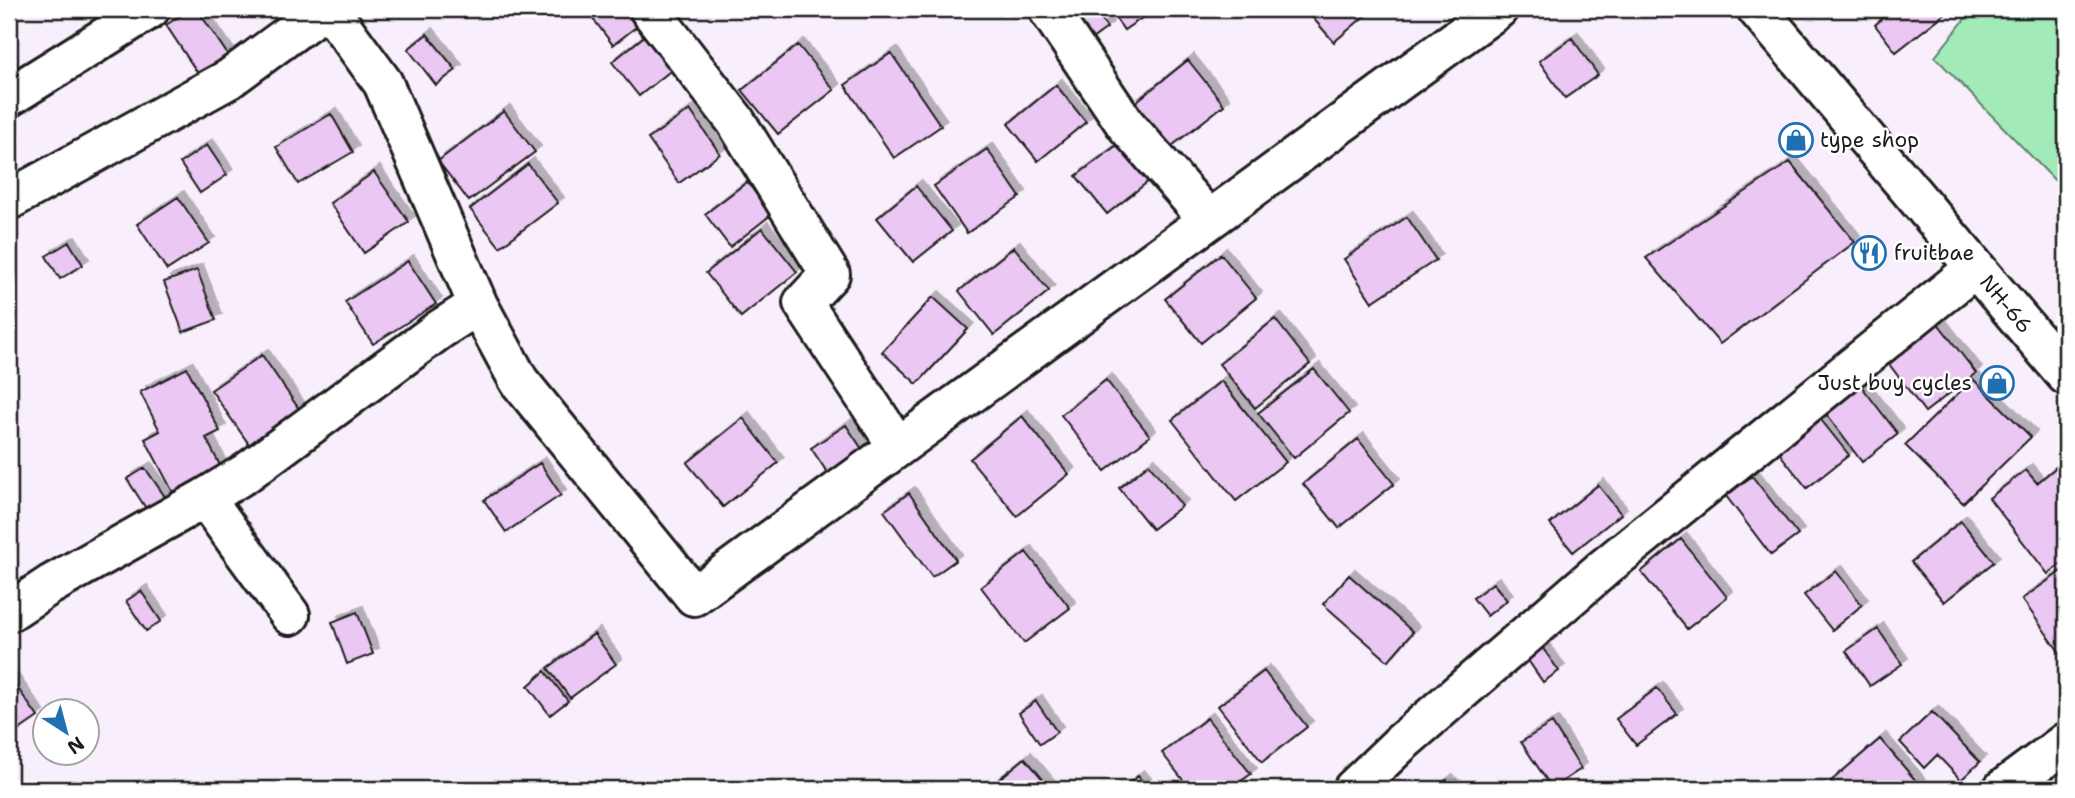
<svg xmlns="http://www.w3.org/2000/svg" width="2075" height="798" font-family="'Shantell Sans',sans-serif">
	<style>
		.green { fill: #a2eab8; stroke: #5f836a; stroke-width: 2 }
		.building { fill: #ebc7f3; stroke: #1c1c1c; stroke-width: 2; filter: url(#shadow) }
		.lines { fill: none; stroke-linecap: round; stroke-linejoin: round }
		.street-casing { stroke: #1c1c1c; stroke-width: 44 }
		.primary-casing { stroke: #1c1c1c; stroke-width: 44 }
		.street { stroke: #fff; stroke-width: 38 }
		.primary { stroke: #fff; stroke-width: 38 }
		.labels { text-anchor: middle; stroke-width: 5; stroke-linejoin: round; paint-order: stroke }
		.poi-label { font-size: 21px; fill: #1c1c1c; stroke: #fff; text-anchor: start }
		.street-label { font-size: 21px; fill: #1c1c1c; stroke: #fff }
	</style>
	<defs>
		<filter id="shadow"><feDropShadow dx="6" dy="-6" stdDeviation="0" flood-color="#0004"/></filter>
	</defs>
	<rect width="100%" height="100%" fill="#f9eefb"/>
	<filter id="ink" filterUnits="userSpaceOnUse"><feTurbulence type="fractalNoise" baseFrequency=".0143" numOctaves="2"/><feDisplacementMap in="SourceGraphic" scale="14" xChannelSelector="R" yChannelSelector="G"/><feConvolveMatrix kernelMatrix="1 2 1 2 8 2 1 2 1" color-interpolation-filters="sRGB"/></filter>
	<g filter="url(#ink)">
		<path class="green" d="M 1973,9 L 2066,9 L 2066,192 L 1935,57 Z"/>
		<path class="building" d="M 191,9 L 197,9 L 232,61 L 203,81 L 166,25 Z
			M 592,9 L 636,9 L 645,20 L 613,45 L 588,12 Z
			M 1077,9 L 1094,9 L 1107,28 L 1092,39 L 1073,12 Z
			M 1109,9 L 1155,9 L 1124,30 Z
			M 1305,9 L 1373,9 L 1334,42 Z
			M 1877,9 L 1951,9 L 1896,52 L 1875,25 L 1884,17 Z
			M 427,34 L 456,70 L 436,85 L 408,49 Z
			M 647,34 L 674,68 L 639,96 L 612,62 Z
			M 1572,38 L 1598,75 L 1565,98 L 1539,61 Z
			M 798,45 L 834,90 L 778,134 L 742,90 Z
			M 891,53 L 941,126 L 894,158 L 845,85 Z
			M 1188,60 L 1224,105 L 1168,149 L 1132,105 Z
			M 1056,85 L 1086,122 L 1038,161 L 1008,124 Z
			M 690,110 L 720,154 L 679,183 L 648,139 Z
			M 504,111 L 535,152 L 469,201 L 438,161 Z
			M 331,114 L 353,152 L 298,184 L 276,147 Z
			M 1121,142 L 1150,180 L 1107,214 L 1076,176 Z
			M 207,145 L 227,175 L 200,193 L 180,163 Z
			M 987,149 L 1020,197 L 967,233 L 934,186 Z
			M 1790,162 L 1855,242 L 1720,344 L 1646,258 Z
			M 528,164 L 558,203 L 500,247 L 470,209 Z
			M 374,172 L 409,222 L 364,253 L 330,203 Z
			M 747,182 L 772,214 L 730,247 L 705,214 Z
			M 916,186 L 952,231 L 913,262 L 877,218 Z
			M 178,197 L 209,243 L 167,270 L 137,224 Z
			M 1407,217 L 1436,260 L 1372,302 L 1344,259 Z
			M 762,228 L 797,272 L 741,317 L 706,273 Z
			M 69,242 L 83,265 L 60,279 L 46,256 Z
			M 1014,247 L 1049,291 L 994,335 L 959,291 Z
			M 1221,254 L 1256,298 L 1201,343 L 1165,299 Z
			M 408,261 L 436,304 L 373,344 L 345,302 Z
			M 197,270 L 216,320 L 183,332 L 164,282 Z
			M 933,297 L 968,329 L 917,384 L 882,352 Z
			M 1930,313 L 1976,373 L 1925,412 L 1880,352 Z
			M 1275,319 L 1310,364 L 1255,408 L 1219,364 Z
			M 262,355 L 301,412 L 251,447 L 211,390 Z
			M 187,368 L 220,431 L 206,438 L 225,475 L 177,500 L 145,439 L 160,431 L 140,392 Z
			M 1314,369 L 1349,413 L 1294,458 L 1258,413 Z
			M 1973,379 L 2031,437 L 1963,503 L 1905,445 Z
			M 1106,380 L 1150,436 L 1105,471 L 1061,415 Z
			M 1221,381 L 1286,462 L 1236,501 L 1172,420 Z
			M 1859,383 L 1898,434 L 1862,462 L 1823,410 Z
			M 1022,416 L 1069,474 L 1017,516 L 970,459 Z
			M 1818,416 L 1849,455 L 1807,488 L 1776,449 Z
			M 743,418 L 778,463 L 723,507 L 687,463 Z
			M 846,425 L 868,458 L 833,481 L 811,448 Z
			M 1358,439 L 1394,484 L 1339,528 L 1303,484 Z
			M 2066,459 L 2066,560 L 2048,574 L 1989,498 L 2026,470 L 2037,483 Z
			M 540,463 L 561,495 L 506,532 L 484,500 Z
			M 1149,464 L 1182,506 L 1152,529 L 1119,488 Z
			M 145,468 L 168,501 L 149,513 L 127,479 Z
			M 1752,476 L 1798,535 L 1771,555 L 1726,496 Z
			M 1598,485 L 1621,514 L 1573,552 L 1550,524 Z
			M 909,493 L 956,560 L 932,577 L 884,511 Z
			M 1961,521 L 1994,562 L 1944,602 L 1911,562 Z
			M 1681,539 L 1727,597 L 1687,629 L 1641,572 Z
			M 1026,552 L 1070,608 L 1024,643 L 981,587 Z
			M 2066,568 L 2066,659 L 2065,660 L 2022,599 Z
			M 1836,571 L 1862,605 L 1832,630 L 1804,595 Z
			M 1349,575 L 1413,632 L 1388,661 L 1323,604 Z
			M 1493,583 L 1507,600 L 1487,616 L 1473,598 Z
			M 141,591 L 161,621 L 146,631 L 126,601 Z
			M 357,612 L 373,654 L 347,664 L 332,622 Z
			M 1878,629 L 1902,664 L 1870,686 L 1846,651 Z
			M 594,634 L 616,664 L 570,698 L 548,668 Z
			M 1539,643 L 1559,671 L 1543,682 L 1523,653 Z
			M 545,671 L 568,701 L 550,715 L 528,686 Z
			M 1264,671 L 1307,727 L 1262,762 L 1218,706 Z
			M 12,680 L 38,717 L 9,737 L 9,682 Z
			M 1657,688 L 1677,714 L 1636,745 L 1616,719 Z
			M 1036,701 L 1057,732 L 1040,744 L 1019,713 Z
			M 1932,712 L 1980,762 L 1961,780 L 1937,755 L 1924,768 L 1900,742 Z
			M 1207,718 L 1251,774 L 1230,789 L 1190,789 L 1162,753 Z
			M 1552,723 L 1581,769 L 1552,788 L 1521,742 Z
			M 1880,739 L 1923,789 L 1838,789 L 1831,781 Z
			M 1025,758 L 1051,789 L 987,789 Z
			M 1138,776 L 1149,789 L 1122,789 Z
			M 1447,780 L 1454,789 L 1435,789 Z"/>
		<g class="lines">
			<g class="street-casing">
				<path id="street" d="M 329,9 L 383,83 L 478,305
					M 649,9 L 735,120 L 830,274 L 803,303 L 898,447
					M 1048,9 L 1126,125 L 1209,220
					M 9,97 L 150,9
					M 9,200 L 229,79 L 324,9
					M 205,498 L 290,615
					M 9,612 L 50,585 L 205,498 L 246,473 L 439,330 L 478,305 L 519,381 L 694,596 L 1498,9
					M 1353,789 L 1401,743 L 1605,567 L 1975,268
					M 2003,789 L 2066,742"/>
			</g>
			<g class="primary-casing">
				<path id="primary" d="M 1757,9 L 2066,375"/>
			</g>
			<use href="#street" class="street"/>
			<use href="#primary" class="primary"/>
		</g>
	</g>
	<defs>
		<g id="shop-ring" transform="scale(1.75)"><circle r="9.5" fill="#fff" stroke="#1f6fb2" stroke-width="1.5"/><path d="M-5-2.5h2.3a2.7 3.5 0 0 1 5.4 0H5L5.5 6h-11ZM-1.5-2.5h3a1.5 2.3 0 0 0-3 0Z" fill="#1f6fb2"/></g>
		<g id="restaurant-ring" transform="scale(1.75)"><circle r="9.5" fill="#fff" stroke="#1f6fb2" stroke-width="1.5"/><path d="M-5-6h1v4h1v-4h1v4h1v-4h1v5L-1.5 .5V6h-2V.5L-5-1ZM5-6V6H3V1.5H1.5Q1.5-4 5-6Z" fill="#1f6fb2"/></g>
	</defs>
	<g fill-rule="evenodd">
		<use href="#shop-ring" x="1796" y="140"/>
		<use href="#restaurant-ring" x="1869" y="253"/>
		<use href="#shop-ring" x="1997" y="383"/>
	</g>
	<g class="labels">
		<g class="poi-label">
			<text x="1820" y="147">type shop</text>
			<text x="1894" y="260">fruitbae</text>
			<text x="1972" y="390" text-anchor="end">Just buy cycles</text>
		</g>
		<g class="street-label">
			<text transform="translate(2006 304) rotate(50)" y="7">NH-66</text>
		</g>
	</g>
	<rect width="2075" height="798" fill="none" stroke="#fff" stroke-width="35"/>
	<rect x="18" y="18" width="2040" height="763" fill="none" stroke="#1c1c1c" stroke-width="2.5" filter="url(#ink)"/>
	<g transform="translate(66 732) rotate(144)"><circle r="33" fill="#ffffff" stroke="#a4a4a4" stroke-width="2"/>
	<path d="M0-5L12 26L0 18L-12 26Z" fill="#1f6fb2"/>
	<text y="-10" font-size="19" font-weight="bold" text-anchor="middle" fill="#1c1c1c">N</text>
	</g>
</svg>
